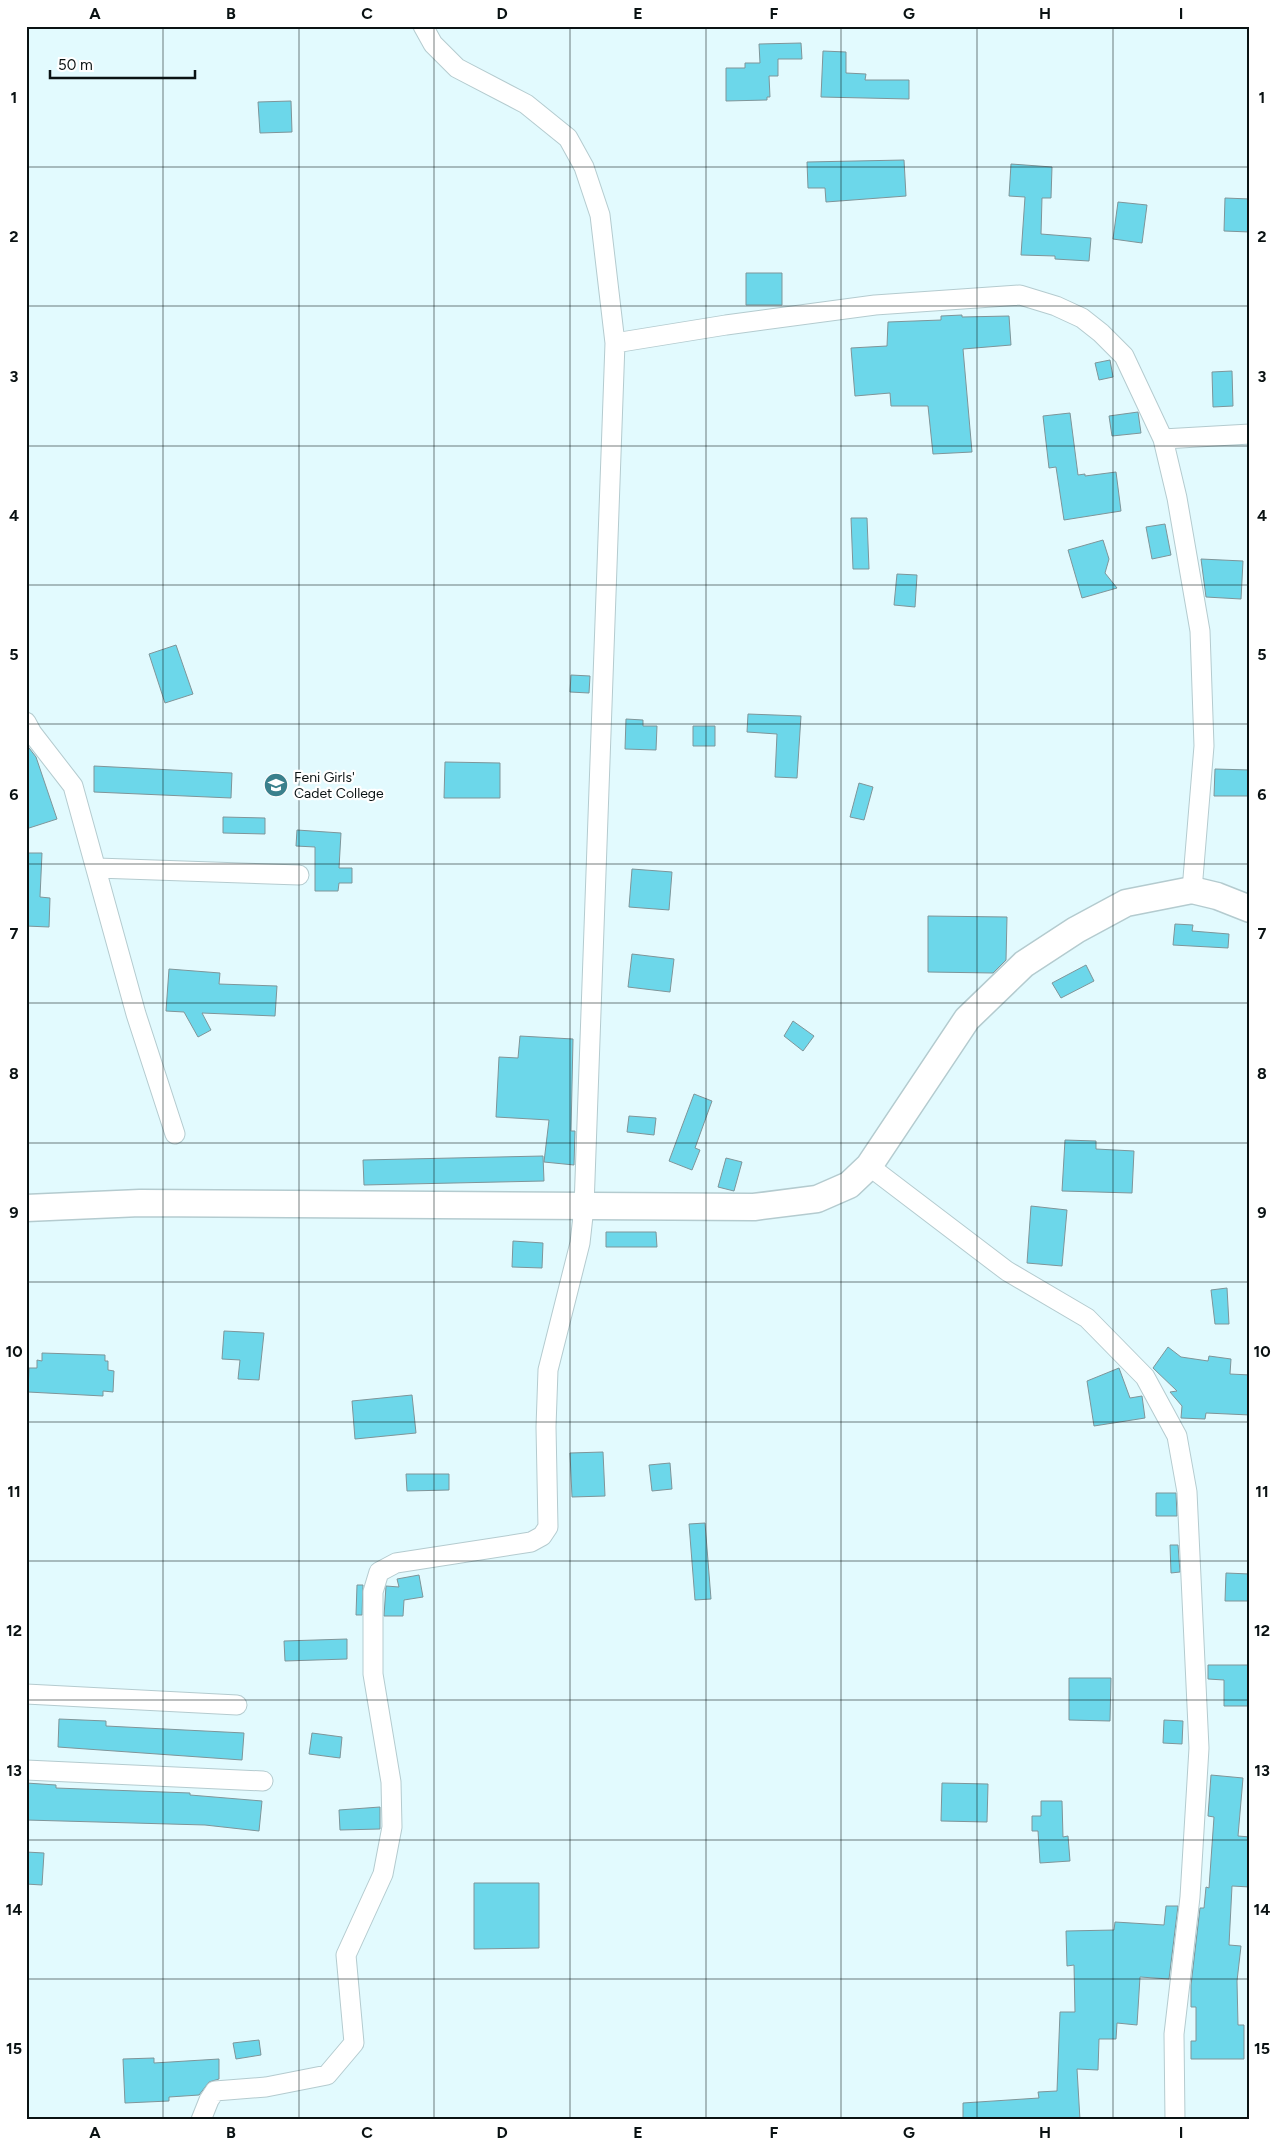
<svg xmlns="http://www.w3.org/2000/svg" width="1276" height="2146" font-family="Figtree,sans-serif">
	<style>
		.building { fill: #6cd7ea; stroke: #7f9599 }
		.lines { fill: none; stroke-linecap: round; stroke-linejoin: round }
		.street-casing { stroke: #b4cbcf; stroke-width: 21 }
		.secondary-casing { stroke: #b4cbcf; stroke-width: 29 }
		.street { stroke: #fff; stroke-width: 19 }
		.secondary { stroke: #fff; stroke-width: 26 }
		.grid { fill: none; stroke: #0a1213; stroke-width: 1; stroke-opacity: 0.55 }
		.labels { text-anchor: middle; stroke-width: 4.5; stroke-linejoin: round; paint-order: stroke }
		.poi-label { font-size: 14px; fill: #0a1213; stroke: #fff; text-anchor: start }
		.neatline { fill: none; stroke: #0a1213; stroke-width: 2 }
		.grid-label { font-size: 16px; text-anchor: middle; font-weight: bold; fill: #0a1213 }
	</style>
	<rect width="100%" height="100%" fill="#e2fafe"/>
	<path class="building" d="M 801,43 L 802,59 L 778,59 L 778,76 L 769,76 L 770,97 L 767,97 L 767,100 L 726,101 L 726,68 L 745,68 L 745,63 L 760,63 L 759,44 Z
		M 823,51 L 846,52 L 846,73 L 866,74 L 865,80 L 909,80 L 909,99 L 821,97 Z
		M 291,101 L 292,132 L 260,133 L 258,102 Z
		M 904,160 L 906,196 L 826,202 L 825,188 L 808,188 L 807,162 Z
		M 1011,164 L 1052,167 L 1051,198 L 1042,198 L 1041,234 L 1091,238 L 1089,261 L 1055,259 L 1055,256 L 1021,255 L 1025,197 L 1009,196 Z
		M 1225,198 L 1250,199 L 1250,232 L 1224,231 Z
		M 1118,202 L 1147,205 L 1142,243 L 1113,239 Z
		M 746,273 L 782,273 L 782,305 L 746,305 Z
		M 962,315 L 962,317 L 1009,316 L 1011,345 L 963,349 L 972,452 L 933,454 L 928,406 L 891,406 L 890,393 L 855,396 L 851,348 L 887,346 L 888,322 L 941,320 L 941,316 Z
		M 1110,360 L 1113,377 L 1099,380 L 1095,363 Z
		M 1232,371 L 1233,406 L 1213,407 L 1212,372 Z
		M 1138,412 L 1141,433 L 1112,436 L 1109,416 Z
		M 1070,413 L 1078,475 L 1085,474 L 1085,476 L 1116,472 L 1121,511 L 1064,520 L 1056,467 L 1049,468 L 1043,416 Z
		M 851,518 L 867,518 L 869,569 L 853,569 Z
		M 1165,524 L 1171,555 L 1152,559 L 1146,527 Z
		M 1103,540 L 1109,559 L 1105,573 L 1117,588 L 1082,598 L 1068,550 Z
		M 1201,559 L 1243,561 L 1241,599 L 1206,597 Z
		M 897,574 L 917,575 L 915,607 L 894,605 Z
		M 176,645 L 193,694 L 165,703 L 149,654 Z
		M 571,675 L 590,676 L 589,693 L 570,692 Z
		M 748,714 L 801,716 L 797,778 L 775,777 L 777,734 L 747,732 Z
		M 626,719 L 643,720 L 643,726 L 657,726 L 656,750 L 625,749 Z
		M 693,726 L 715,726 L 715,746 L 693,746 Z
		M 26,744 L 36,757 L 57,819 L 26,829 Z
		M 445,762 L 500,763 L 500,798 L 444,798 Z
		M 94,766 L 232,773 L 231,798 L 94,792 Z
		M 1215,769 L 1250,770 L 1250,796 L 1214,796 Z
		M 859,783 L 873,787 L 864,820 L 850,817 Z
		M 223,817 L 265,818 L 265,834 L 223,833 Z
		M 297,830 L 341,833 L 339,868 L 352,868 L 352,883 L 339,883 L 338,891 L 315,891 L 315,847 L 296,846 Z
		M 26,853 L 42,853 L 40,897 L 50,898 L 49,927 L 26,926 Z
		M 632,869 L 672,872 L 669,910 L 629,907 Z
		M 928,916 L 1007,917 L 1006,960 L 993,973 L 928,972 Z
		M 1175,924 L 1193,925 L 1192,931 L 1229,934 L 1228,948 L 1173,945 Z
		M 632,954 L 674,959 L 670,992 L 628,987 Z
		M 1086,965 L 1094,981 L 1061,998 L 1052,983 Z
		M 169,969 L 220,973 L 219,984 L 277,986 L 275,1016 L 202,1013 L 211,1030 L 198,1037 L 184,1012 L 166,1011 Z
		M 793,1021 L 814,1036 L 803,1051 L 784,1036 Z
		M 520,1036 L 573,1039 L 571,1131 L 575,1131 L 574,1165 L 544,1162 L 549,1120 L 496,1117 L 499,1057 L 518,1058 Z
		M 694,1094 L 712,1101 L 695,1148 L 700,1150 L 692,1170 L 669,1161 Z
		M 629,1116 L 656,1118 L 654,1135 L 627,1132 Z
		M 1065,1140 L 1096,1141 L 1096,1149 L 1134,1151 L 1132,1193 L 1062,1191 Z
		M 543,1156 L 544,1181 L 364,1185 L 363,1160 Z
		M 726,1158 L 742,1162 L 734,1191 L 718,1187 Z
		M 1031,1206 L 1067,1210 L 1062,1266 L 1027,1263 Z
		M 606,1232 L 656,1232 L 657,1247 L 606,1247 Z
		M 513,1241 L 543,1243 L 542,1268 L 512,1267 Z
		M 1227,1288 L 1229,1324 L 1215,1324 L 1211,1290 Z
		M 224,1331 L 264,1333 L 259,1380 L 238,1379 L 240,1360 L 222,1359 Z
		M 1168,1347 L 1181,1357 L 1208,1361 L 1209,1356 L 1231,1359 L 1230,1374 L 1250,1375 L 1250,1415 L 1206,1413 L 1205,1419 L 1181,1418 L 1182,1406 L 1170,1392 L 1177,1391 L 1153,1368 Z
		M 42,1353 L 105,1355 L 105,1361 L 108,1361 L 108,1370 L 114,1371 L 113,1392 L 103,1391 L 103,1396 L 28,1392 L 29,1368 L 37,1368 L 37,1360 L 42,1361 Z
		M 1119,1368 L 1130,1398 L 1142,1396 L 1145,1418 L 1094,1426 L 1087,1381 Z
		M 412,1395 L 416,1433 L 355,1439 L 352,1401 Z
		M 603,1452 L 605,1496 L 572,1497 L 570,1453 Z
		M 670,1463 L 672,1489 L 652,1491 L 649,1465 Z
		M 406,1474 L 449,1474 L 449,1490 L 407,1491 Z
		M 1156,1493 L 1176,1493 L 1177,1516 L 1156,1516 Z
		M 705,1523 L 711,1599 L 695,1600 L 689,1524 Z
		M 1170,1545 L 1178,1545 L 1180,1572 L 1171,1573 Z
		M 1226,1573 L 1250,1574 L 1250,1601 L 1225,1601 Z
		M 419,1575 L 423,1597 L 404,1600 L 403,1616 L 384,1616 L 386,1586 L 399,1587 L 397,1579 Z
		M 357,1585 L 363,1585 L 362,1615 L 356,1615 Z
		M 347,1639 L 347,1659 L 285,1661 L 284,1641 Z
		M 1208,1665 L 1250,1665 L 1250,1706 L 1224,1706 L 1224,1680 L 1208,1679 Z
		M 1069,1678 L 1111,1678 L 1110,1721 L 1069,1720 Z
		M 59,1719 L 106,1721 L 106,1726 L 244,1733 L 242,1760 L 58,1747 Z
		M 1164,1720 L 1183,1721 L 1182,1744 L 1163,1743 Z
		M 312,1733 L 342,1737 L 340,1758 L 309,1754 Z
		M 1211,1775 L 1243,1778 L 1238,1836 L 1250,1837 L 1250,1887 L 1232,1886 L 1229,1945 L 1241,1946 L 1237,1981 L 1238,2025 L 1244,2025 L 1244,2059 L 1191,2059 L 1191,2041 L 1196,2041 L 1196,2007 L 1191,2007 L 1191,1985 L 1200,1908 L 1204,1908 L 1206,1887 L 1209,1888 L 1214,1817 L 1208,1816 Z
		M 26,1783 L 56,1785 L 56,1788 L 190,1793 L 190,1795 L 262,1801 L 259,1831 L 205,1825 L 26,1820 Z
		M 942,1783 L 988,1784 L 987,1822 L 941,1821 Z
		M 1041,1801 L 1062,1801 L 1063,1837 L 1068,1836 L 1070,1861 L 1040,1863 L 1038,1831 L 1032,1831 L 1032,1816 L 1041,1816 Z
		M 380,1807 L 380,1829 L 340,1830 L 339,1810 Z
		M 26,1852 L 44,1853 L 42,1885 L 26,1884 Z
		M 474,1883 L 539,1883 L 539,1948 L 474,1949 Z
		M 1166,1906 L 1178,1906 L 1169,1979 L 1140,1977 L 1137,2025 L 1117,2023 L 1116,2039 L 1099,2039 L 1098,2070 L 1077,2069 L 1080,2120 L 963,2120 L 963,2103 L 1039,2098 L 1038,2092 L 1057,2091 L 1060,2012 L 1075,2012 L 1074,1965 L 1067,1966 L 1066,1931 L 1114,1930 L 1115,1922 L 1164,1925 Z
		M 259,2040 L 261,2055 L 236,2059 L 233,2043 Z
		M 154,2058 L 154,2063 L 219,2059 L 219,2079 L 209,2082 L 199,2095 L 169,2097 L 169,2101 L 125,2103 L 123,2059 Z"/>
	<g class="lines">
		<g class="street-casing">
			<path id="street" d="M 615,343 L 726,325 L 875,305 L 1020,295 L 1056,306 L 1082,318 L 1101,333 L 1124,356 L 1163,439 L 1177,498 L 1200,631 L 1204,746 L 1192,890
				M 1163,439 L 1250,434
				M 26,722 L 32,733 L 73,786 L 136,1014 L 175,1134
				M 97,868 L 299,875
				M 869,1166 L 1007,1271 L 1087,1318 L 1145,1377 L 1177,1436 L 1187,1492 L 1199,1748 L 1190,1897 L 1174,2034 L 1175,2120
				M 26,1694 L 237,1705
				M 26,1770 L 263,1781
				M 201,2120 L 209,2100 L 215,2091 L 266,2087 L 327,2075 L 354,2043 L 346,1955 L 383,1874 L 392,1827 L 391,1782 L 373,1674 L 373,1592 L 379,1572 L 396,1563 L 531,1542 L 542,1536 L 548,1527 L 546,1427 L 548,1370 L 580,1243 L 584,1207 L 615,343 L 600,215 L 584,167 L 568,138 L 526,104 L 457,68 L 433,44 L 423,26"/>
		</g>
		<g class="secondary-casing">
			<path id="secondary" d="M 26,1208 L 140,1203 L 754,1207 L 817,1199 L 849,1185 L 869,1166 L 967,1019 L 1024,964 L 1076,930 L 1126,903 L 1192,890 L 1217,896 L 1250,909"/>
		</g>
		<use href="#street" class="street"/>
		<use href="#secondary" class="secondary"/>
	</g>
	<path class="grid" d="M 163,26 L 163,2120M 299,26 L 299,2120M 434,26 L 434,2120M 570,26 L 570,2120M 706,26 L 706,2120M 841,26 L 841,2120M 977,26 L 977,2120M 1113,26 L 1113,2120M 26,167 L 1250,167M 26,306 L 1250,306M 26,446 L 1250,446M 26,585 L 1250,585M 26,724 L 1250,724M 26,864 L 1250,864M 26,1003 L 1250,1003M 26,1143 L 1250,1143M 26,1282 L 1250,1282M 26,1422 L 1250,1422M 26,1561 L 1250,1561M 26,1700 L 1250,1700M 26,1840 L 1250,1840M 26,1979 L 1250,1979"/>
	<defs>
		<g id="university-disc" transform="scale(1.25)"><circle r="9.5" fill="#3a808c" stroke="#fff"/><path d="M0-5L7-2L0 1L-7-2ZM-4 1L0 2.5L4 1V4Q0 6-4 4Z" fill="#fff"/></g>
	</defs>
	<g fill-rule="evenodd">
		<use href="#university-disc" x="276" y="785"/>
	</g>
	<g class="labels">
		<g class="poi-label">
			<text x="294" y="782">Feni Girls'<tspan x="294" dy="16">Cadet College</tspan></text>
		</g>
	</g>
	<rect width="1276" height="2146" fill="none" stroke="#ffffff" stroke-width="55"/>
	<path d="M50 70v8h145v-8" fill="none" stroke="#0a1213" stroke-width="2.5"/>
	<text x="58" y="70" font-size="15" fill="#0a1213" stroke="#ffffff" stroke-width="4" paint-order="stroke">50 m</text>
	<rect x="28" y="28" width="1220" height="2090" class="neatline"/>
	<g class="grid-label">
		<text x="95" y="19">A</text>
		<text x="231" y="19">B</text>
		<text x="367" y="19">C</text>
		<text x="502" y="19">D</text>
		<text x="638" y="19">E</text>
		<text x="774" y="19">F</text>
		<text x="909" y="19">G</text>
		<text x="1045" y="19">H</text>
		<text x="1181" y="19">I</text>
		<text x="14" y="103">1</text>
		<text x="1262" y="103">1</text>
		<text x="14" y="242">2</text>
		<text x="1262" y="242">2</text>
		<text x="14" y="382">3</text>
		<text x="1262" y="382">3</text>
		<text x="14" y="521">4</text>
		<text x="1262" y="521">4</text>
		<text x="14" y="660">5</text>
		<text x="1262" y="660">5</text>
		<text x="14" y="800">6</text>
		<text x="1262" y="800">6</text>
		<text x="14" y="939">7</text>
		<text x="1262" y="939">7</text>
		<text x="14" y="1079">8</text>
		<text x="1262" y="1079">8</text>
		<text x="14" y="1218">9</text>
		<text x="1262" y="1218">9</text>
		<text x="14" y="1357">10</text>
		<text x="1262" y="1357">10</text>
		<text x="14" y="1497">11</text>
		<text x="1262" y="1497">11</text>
		<text x="14" y="1636">12</text>
		<text x="1262" y="1636">12</text>
		<text x="14" y="1776">13</text>
		<text x="1262" y="1776">13</text>
		<text x="14" y="1915">14</text>
		<text x="1262" y="1915">14</text>
		<text x="14" y="2054">15</text>
		<text x="1262" y="2054">15</text>
		<text x="95" y="2138">A</text>
		<text x="231" y="2138">B</text>
		<text x="367" y="2138">C</text>
		<text x="502" y="2138">D</text>
		<text x="638" y="2138">E</text>
		<text x="774" y="2138">F</text>
		<text x="909" y="2138">G</text>
		<text x="1045" y="2138">H</text>
		<text x="1181" y="2138">I</text>
	</g>
</svg>
